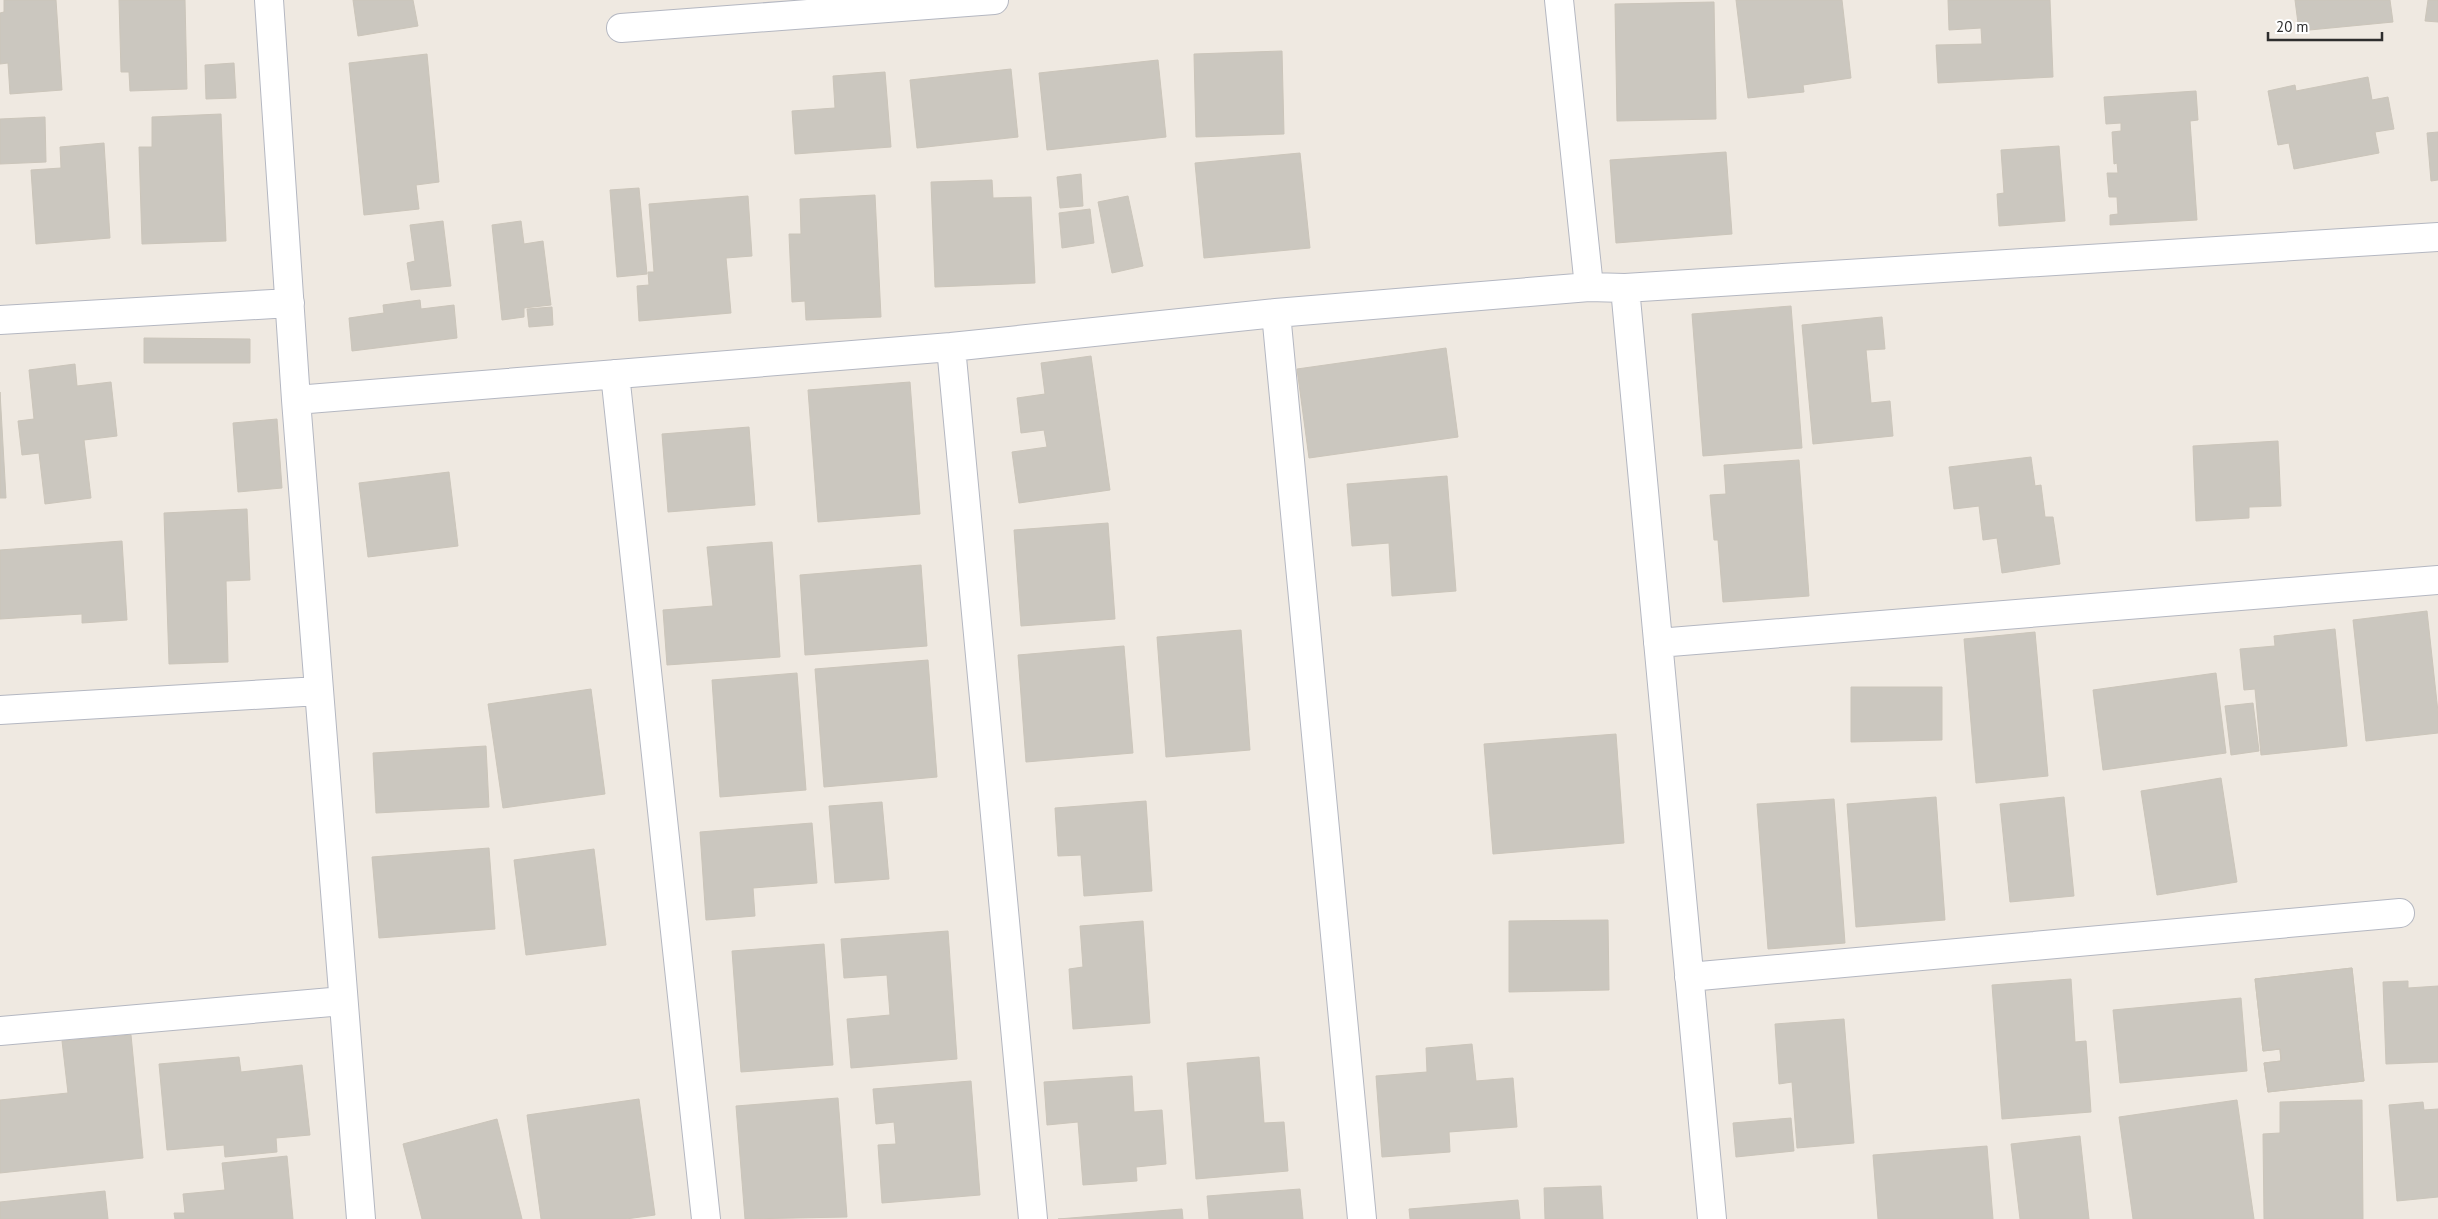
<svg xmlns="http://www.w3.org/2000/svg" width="2438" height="1219" font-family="'PT Sans',sans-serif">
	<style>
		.building { fill: #cbc7bf; stroke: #cbc5ba }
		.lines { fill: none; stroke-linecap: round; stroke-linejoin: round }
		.street-casing { stroke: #b4b7c1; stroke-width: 30 }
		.street { stroke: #fff; stroke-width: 28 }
	</style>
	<rect width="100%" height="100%" fill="#efe9e1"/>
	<path class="building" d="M 4,0 L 56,0 L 62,90 L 10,94 L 8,63 L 0,64 L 0,13 L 4,12 Z
		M 119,0 L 185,0 L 187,89 L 130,91 L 129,72 L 121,72 Z
		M 353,0 L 413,0 L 418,26 L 358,36 Z
		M 1736,0 L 1842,0 L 1851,78 L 1803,85 L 1804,92 L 1748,98 Z
		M 1948,0 L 2050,0 L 2053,77 L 1938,83 L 1936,45 L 1982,44 L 1981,28 L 1949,30 Z
		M 2295,0 L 2390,0 L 2393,22 L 2299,31 Z
		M 2428,0 L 2438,0 L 2438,22 L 2425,21 Z
		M 1714,2 L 1716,119 L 1617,121 L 1615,4 Z
		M 1282,51 L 1284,134 L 1196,137 L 1194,54 Z
		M 427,54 L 439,182 L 416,185 L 419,209 L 364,215 L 349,63 Z
		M 1158,60 L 1166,137 L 1047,150 L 1039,73 Z
		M 234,63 L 236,98 L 206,99 L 205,65 Z
		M 1011,69 L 1018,137 L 917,148 L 910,80 Z
		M 885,72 L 891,147 L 795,154 L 792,111 L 835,108 L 833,76 Z
		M 2368,77 L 2372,100 L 2388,97 L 2394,129 L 2375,132 L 2379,153 L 2294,169 L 2289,143 L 2278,145 L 2268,91 L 2295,85 L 2296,91 Z
		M 2196,91 L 2198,120 L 2190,121 L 2197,220 L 2110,225 L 2110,215 L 2118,214 L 2117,197 L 2109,197 L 2107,173 L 2118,173 L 2117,163 L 2114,164 L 2112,132 L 2121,131 L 2121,123 L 2106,124 L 2104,97 Z
		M 221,114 L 226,241 L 142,244 L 139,147 L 152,147 L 152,117 Z
		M 45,117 L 46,162 L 0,164 L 0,119 Z
		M 2438,132 L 2438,180 L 2431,181 L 2427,133 Z
		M 104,143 L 110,238 L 36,244 L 31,170 L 61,168 L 60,147 Z
		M 2059,146 L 2065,221 L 1999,226 L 1997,194 L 2004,193 L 2001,150 Z
		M 1726,152 L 1732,234 L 1616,243 L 1610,160 Z
		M 1300,153 L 1310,248 L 1204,258 L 1195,163 Z
		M 1081,174 L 1083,206 L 1060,208 L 1057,177 Z
		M 992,180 L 993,198 L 1031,197 L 1035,283 L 935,287 L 931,182 Z
		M 639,188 L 647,274 L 617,277 L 610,190 Z
		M 875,195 L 881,317 L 806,320 L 805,301 L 792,302 L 789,234 L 801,234 L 800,199 Z
		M 748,196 L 752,256 L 726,258 L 731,313 L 639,321 L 637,286 L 649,285 L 648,272 L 654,272 L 649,204 Z
		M 1128,196 L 1143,266 L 1112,273 L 1098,202 Z
		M 1090,209 L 1094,243 L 1062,248 L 1059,213 Z
		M 443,221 L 451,286 L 411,290 L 407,263 L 415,261 L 410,225 Z
		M 521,221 L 524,244 L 543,241 L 551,305 L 524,308 L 524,317 L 502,320 L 492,225 Z
		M 420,300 L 421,309 L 454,305 L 457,338 L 352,351 L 349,318 L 384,313 L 383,305 Z
		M 1791,306 L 1802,448 L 1703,456 L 1692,314 Z
		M 552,307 L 553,325 L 529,327 L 527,309 Z
		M 1882,317 L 1885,349 L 1866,350 L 1871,403 L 1890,401 L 1893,436 L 1813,444 L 1802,325 Z
		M 144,338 L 250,339 L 250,363 L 144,363 Z
		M 1446,348 L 1458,437 L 1309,458 L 1297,369 Z
		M 1091,356 L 1110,490 L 1019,503 L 1012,452 L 1047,447 L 1044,430 L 1021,433 L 1017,398 L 1045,394 L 1041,363 Z
		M 75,364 L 77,386 L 111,382 L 117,436 L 84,440 L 91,498 L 45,504 L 39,453 L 22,455 L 18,421 L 34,419 L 29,370 Z
		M 910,382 L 920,514 L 818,522 L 808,390 Z
		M 0,392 L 6,498 L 0,498 Z
		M 277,419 L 282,488 L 238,492 L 233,423 Z
		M 749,427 L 755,505 L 668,512 L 662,434 Z
		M 2278,441 L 2281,506 L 2249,507 L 2249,518 L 2196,521 L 2193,446 Z
		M 2031,457 L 2035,486 L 2041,485 L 2045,517 L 2053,517 L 2060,564 L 2002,573 L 1997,538 L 1983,540 L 1979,506 L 1954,509 L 1949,467 Z
		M 1799,460 L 1809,596 L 1723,602 L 1718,540 L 1714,540 L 1710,495 L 1726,494 L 1724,465 Z
		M 449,472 L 458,546 L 368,557 L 359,483 Z
		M 1447,476 L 1456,591 L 1392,596 L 1389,543 L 1352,546 L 1347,484 Z
		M 247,509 L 250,580 L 226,581 L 228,662 L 169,664 L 164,513 Z
		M 1108,523 L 1115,619 L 1021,626 L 1014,530 Z
		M 122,541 L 127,620 L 82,623 L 82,614 L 0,619 L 0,550 Z
		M 772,542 L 780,657 L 667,665 L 663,610 L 713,606 L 707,547 Z
		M 921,565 L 927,646 L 805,655 L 800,575 Z
		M 2427,611 L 2438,712 L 2438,733 L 2366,741 L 2353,620 Z
		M 2335,629 L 2347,746 L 2261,755 L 2255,689 L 2244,690 L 2240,649 L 2275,646 L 2274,636 Z
		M 1241,630 L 1250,750 L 1166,757 L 1157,637 Z
		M 2035,632 L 2048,776 L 1976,783 L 1964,639 Z
		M 1124,646 L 1133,753 L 1026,762 L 1018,655 Z
		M 928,660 L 937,777 L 824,787 L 815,669 Z
		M 797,673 L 806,790 L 720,797 L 712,680 Z
		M 2216,673 L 2226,753 L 2103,770 L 2093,690 Z
		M 1851,687 L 1942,687 L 1942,740 L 1851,742 Z
		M 591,689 L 605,794 L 503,808 L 488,704 Z
		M 2253,703 L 2259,751 L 2231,755 L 2225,706 Z
		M 1616,734 L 1624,843 L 1493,854 L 1484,744 Z
		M 486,746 L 489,807 L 376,813 L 373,753 Z
		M 2221,778 L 2237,882 L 2157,895 L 2141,791 Z
		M 1936,797 L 1945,920 L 1856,927 L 1847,804 Z
		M 2064,797 L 2074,896 L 2010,902 L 2000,804 Z
		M 1834,799 L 1845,943 L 1768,949 L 1757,804 Z
		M 1146,801 L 1152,891 L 1084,896 L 1081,855 L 1058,856 L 1055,808 Z
		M 882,802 L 889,879 L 835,883 L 829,806 Z
		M 812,823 L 817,883 L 753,888 L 755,916 L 706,920 L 700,832 Z
		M 489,848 L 495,929 L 379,938 L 372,857 Z
		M 594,849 L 606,945 L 526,955 L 514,860 Z
		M 1608,920 L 1609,990 L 1509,992 L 1509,921 Z
		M 1143,921 L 1150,1023 L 1073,1029 L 1069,969 L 1083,967 L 1080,926 Z
		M 948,931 L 957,1059 L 851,1068 L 847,1019 L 890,1015 L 887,975 L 844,978 L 841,939 Z
		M 824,944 L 833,1065 L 741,1072 L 732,951 Z
		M 2352,968 L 2364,1081 L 2268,1092 L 2264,1063 L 2281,1061 L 2280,1049 L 2263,1051 L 2255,979 Z
		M 2352,968 L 2364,1081 L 2268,1092 L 2264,1063 L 2281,1061 L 2280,1049 L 2263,1051 L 2255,979 Z
		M 2071,979 L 2075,1042 L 2086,1041 L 2091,1112 L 2002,1119 L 1992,985 Z
		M 2408,981 L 2408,988 L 2438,986 L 2438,1062 L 2386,1064 L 2383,982 Z
		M 2241,998 L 2247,1071 L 2120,1083 L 2113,1010 Z
		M 1844,1019 L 1854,1143 L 1797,1148 L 1792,1082 L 1779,1084 L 1775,1024 Z
		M 131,1035 L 143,1158 L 0,1173 L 0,1100 L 68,1093 L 62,1041 Z
		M 1472,1044 L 1476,1081 L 1513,1078 L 1517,1127 L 1449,1132 L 1450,1152 L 1382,1157 L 1376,1076 L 1427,1072 L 1426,1048 Z
		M 239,1057 L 241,1072 L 302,1065 L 310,1135 L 276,1138 L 277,1152 L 225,1157 L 224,1145 L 167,1150 L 159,1064 Z
		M 1259,1057 L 1264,1123 L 1284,1122 L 1288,1171 L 1196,1179 L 1187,1063 Z
		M 1132,1076 L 1134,1112 L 1162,1110 L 1166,1164 L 1136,1167 L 1137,1181 L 1083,1185 L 1078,1122 L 1047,1125 L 1044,1082 Z
		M 971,1081 L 980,1195 L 882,1203 L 878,1145 L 896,1144 L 894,1122 L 876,1124 L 873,1089 Z
		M 838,1098 L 847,1217 L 745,1219 L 736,1106 Z
		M 639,1099 L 655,1215 L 626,1219 L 541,1219 L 527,1115 Z
		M 2237,1100 L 2254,1219 L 2133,1219 L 2119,1117 Z
		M 2362,1100 L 2363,1219 L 2264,1219 L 2263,1134 L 2280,1133 L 2280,1102 Z
		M 2423,1102 L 2424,1110 L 2438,1109 L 2438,1197 L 2397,1201 L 2389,1105 Z
		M 1791,1118 L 1794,1151 L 1736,1157 L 1733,1123 Z
		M 497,1119 L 522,1219 L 422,1219 L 403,1144 Z
		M 2080,1136 L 2089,1219 L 2020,1219 L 2011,1144 Z
		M 1987,1146 L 1993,1219 L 1878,1219 L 1873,1155 Z
		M 287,1156 L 293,1219 L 175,1219 L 174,1213 L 185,1213 L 183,1194 L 225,1190 L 222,1163 Z
		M 1601,1186 L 1603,1219 L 1545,1219 L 1544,1188 Z
		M 1300,1189 L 1303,1219 L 1209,1219 L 1207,1196 Z
		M 105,1191 L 108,1219 L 0,1219 L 0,1202 Z
		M 1518,1200 L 1520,1219 L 1410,1219 L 1409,1209 Z
		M 1182,1209 L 1183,1219 L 1058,1219 Z"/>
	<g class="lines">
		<g class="street-casing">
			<path id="street" d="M 269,0 L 296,400 L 361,1219
				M 1559,0 L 1589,287
				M 621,28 L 994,0
				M 1625,288 L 1712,1219
				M 1276,313 L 1362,1219
				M 0,320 L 290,303
				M 951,347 L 1033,1219
				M 615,374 L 706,1219
				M 296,400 L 951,347 L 1276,313 L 1589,287 L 1625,288 L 2438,237
				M 1658,643 L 2438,580
				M 0,710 L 319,691
				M 1689,977 L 2400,913
				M 0,1031 L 343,1001"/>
		</g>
		<use href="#street" class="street"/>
	</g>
	<path d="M2268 32v8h114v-8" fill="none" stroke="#2e2e2e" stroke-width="2.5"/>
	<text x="2276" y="32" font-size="15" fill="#2e2e2e" stroke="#ffffff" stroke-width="4" paint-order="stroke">20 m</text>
</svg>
